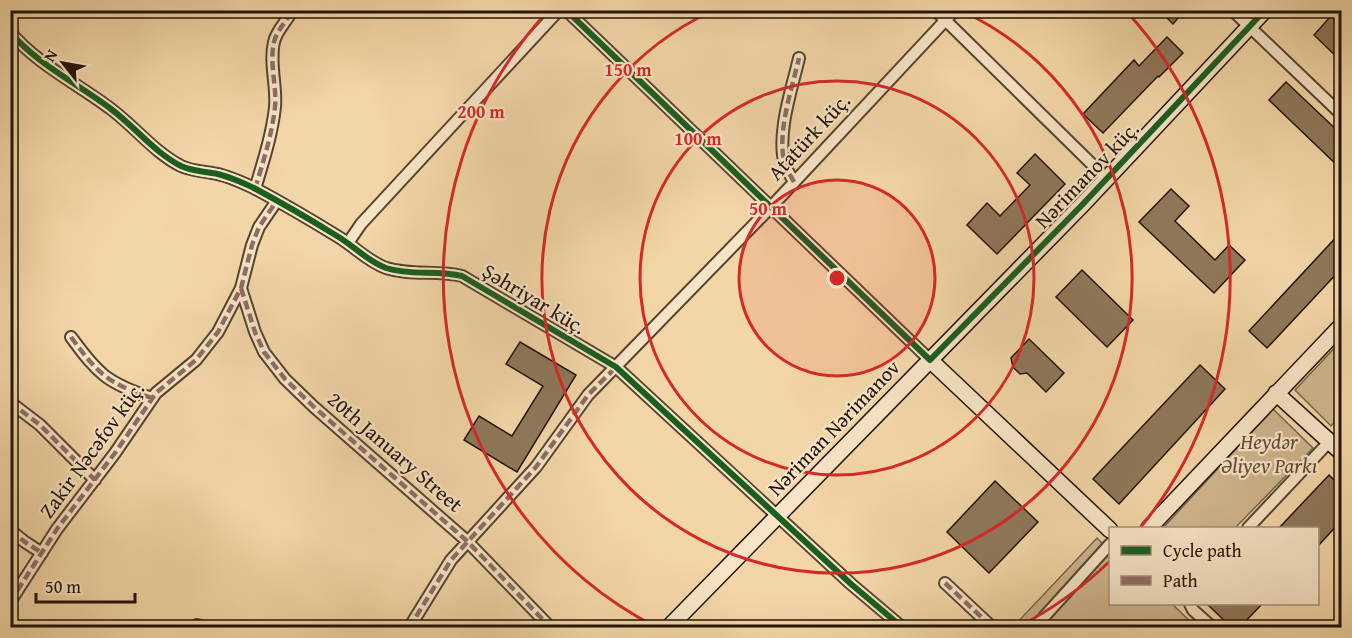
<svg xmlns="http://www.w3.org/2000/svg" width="1352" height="638" font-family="'Gentium Book Plus',serif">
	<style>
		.green { fill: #cfb58d; stroke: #78644a; stroke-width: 1.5 }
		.building { fill: #8f785b; stroke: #221308; stroke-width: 1.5 }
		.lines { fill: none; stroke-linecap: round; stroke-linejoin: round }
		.street-casing { stroke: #564430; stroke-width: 14 }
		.secondary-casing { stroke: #221308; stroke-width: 18 }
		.street { stroke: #f7e4c6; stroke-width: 10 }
		.secondary { stroke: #f7e4c6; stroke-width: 15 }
		.quiet { stroke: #8d6e63; stroke-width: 4.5; stroke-dasharray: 9 4.5; stroke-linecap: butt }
		.cycleway-casing { stroke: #f7e4c6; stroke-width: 10 }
		.cycleway { stroke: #1b5e20; stroke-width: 6 }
		.ring { fill: none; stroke: #d62828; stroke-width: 3 }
		.labels { text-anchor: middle; stroke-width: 4.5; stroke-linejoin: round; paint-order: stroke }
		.street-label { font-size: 21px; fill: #221308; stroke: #f7e4c6 }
		.park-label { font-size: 21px; font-style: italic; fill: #5f4c37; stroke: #f7e4c6 }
		.centre { fill: #d62828; stroke: #f7e4c6; stroke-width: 3 }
		.ring-label { font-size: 18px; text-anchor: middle; font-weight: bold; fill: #d62828; stroke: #f7e4c6; stroke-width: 4.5; stroke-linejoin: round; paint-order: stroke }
	</style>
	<rect width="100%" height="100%" fill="#f3d6a8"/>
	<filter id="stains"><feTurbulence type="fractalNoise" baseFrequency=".00333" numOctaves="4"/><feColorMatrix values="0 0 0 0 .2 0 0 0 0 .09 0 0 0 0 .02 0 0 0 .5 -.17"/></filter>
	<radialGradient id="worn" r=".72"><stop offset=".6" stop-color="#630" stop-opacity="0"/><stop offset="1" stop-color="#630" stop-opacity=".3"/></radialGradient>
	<path class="green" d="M 1341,341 L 1341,415 L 1331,426 L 1295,390 Z
		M 1273,409 L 1313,448 L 1235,528 L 1163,528 Z
		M 1097,538 L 1110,551 L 1110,604 L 1172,604 L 1196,627 L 1012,628 Z"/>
	<path class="building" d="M 1159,10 L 1185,10 L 1173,24 Z
		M 1331,16 L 1341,26 L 1341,61 L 1314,35 Z
		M 1167,37 L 1183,53 L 1159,77 L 1158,76 L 1103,133 L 1083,114 L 1134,60 L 1139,66 Z
		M 1286,82 L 1341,134 L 1341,169 L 1269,100 Z
		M 1035,154 L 1065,184 L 997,254 L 967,225 L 987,203 L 1000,216 L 1030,185 L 1017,173 Z
		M 1171,189 L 1189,206 L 1175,221 L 1215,260 L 1229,245 L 1245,260 L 1214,293 L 1139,222 Z
		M 1341,232 L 1341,269 L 1267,348 L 1249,331 Z
		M 1082,270 L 1133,320 L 1107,347 L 1056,297 Z
		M 1029,339 L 1064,373 L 1046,392 L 1027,373 L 1020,374 L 1013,367 L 1011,358 Z
		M 520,342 L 576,375 L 517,472 L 464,440 L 479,416 L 512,436 L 543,386 L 506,364 Z
		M 1200,365 L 1225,389 L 1119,504 L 1093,479 Z
		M 1329,475 L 1341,487 L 1341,521 L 1317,547 L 1317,528 L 1279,528 Z
		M 995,481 L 1038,522 L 989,573 L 947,532 Z
		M 1206,603 L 1263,603 L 1240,627 L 1231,627 Z"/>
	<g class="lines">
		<g class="street-casing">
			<path id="street" d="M 566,10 L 930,360
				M 935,10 L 1107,179
				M 1232,10 L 1342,115
				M 10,32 C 37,64 78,84 111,109 C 135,127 155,153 181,166 C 192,171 201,171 212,173 C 227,175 241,182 254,188 C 282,203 311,220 337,236 C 354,246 367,261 386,268 C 411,276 437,270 462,276 L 616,367 L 851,584 L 903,628
				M 794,182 C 791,176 787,171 785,165 C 776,134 792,89 799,58
				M 255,189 C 263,162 272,135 275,107 C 277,86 269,63 274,42 C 277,29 287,22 292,10
				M 348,243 L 361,224 L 559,10
				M 241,288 L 255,332 L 264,352 L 285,379 L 314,407 L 467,541 L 551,628
				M 71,337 C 98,374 107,383 152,398
				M 10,402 L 40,425 L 95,480
				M 1248,528 L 1329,442
				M 10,530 L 25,542 L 42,553
				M 945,583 L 993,628
				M 10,602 L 57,529 L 115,453 L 156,393 L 196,360 L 218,332 L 241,288 L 252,245 L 259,227 L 276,202
				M 1190,604 L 1193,610 L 1213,628
				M 197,625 L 209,628
				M 409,628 L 451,560 L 536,467 L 588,395 L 771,207 L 955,10
				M 1034,628 L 1110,544"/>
		</g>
		<g class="secondary-casing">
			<path id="secondary" d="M 930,360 L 1110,530
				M 1276,393 L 1342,453
				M 1149,528 L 1342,325
				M 668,628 L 1082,205 L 1265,10"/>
		</g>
		<use href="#street" class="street"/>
		<use href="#secondary" class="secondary"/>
		<path class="quiet" d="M 794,182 C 791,176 787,171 785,165 C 776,134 792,89 799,58
			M 255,189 C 263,162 272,135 275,107 C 277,86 269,63 274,42 C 277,29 287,22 292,10
			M 241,288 L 255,332 L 264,352 L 285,379 L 314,407 L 467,541 L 551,628
			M 71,337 C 98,374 107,383 152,398
			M 10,402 L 40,425 L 95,480
			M 10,530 L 25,542 L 42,553
			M 945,583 L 993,628
			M 10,602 L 57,529 L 115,453 L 156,393 L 196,360 L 218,332 L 241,288 L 252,245 L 259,227 L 276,202
			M 197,625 L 209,628
			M 409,628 L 451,560 L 536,467 L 588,395 L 616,367"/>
		<g class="cycleway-casing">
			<path id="cycleway" d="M 566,10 L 930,360 L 1082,205 L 1265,10
				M 10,32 C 37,64 78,84 111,109 C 135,127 155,153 181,166 C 192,171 201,171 212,173 C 227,175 241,182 254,188 C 282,203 311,220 337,236 C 354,246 367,261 386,268 C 411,276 437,270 462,276 L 616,367 L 851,584 L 903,628"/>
		</g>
		<use href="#cycleway" class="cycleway"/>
	</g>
	<circle cx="837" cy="278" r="98" fill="#d62828" fill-opacity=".12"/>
	<g class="ring">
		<circle cx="837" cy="278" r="98"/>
		<circle cx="837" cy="278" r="197"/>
		<path d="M962 11A295 295 0 1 1 712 11"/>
		<path d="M1110 561A393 393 0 0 1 1018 627M656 627A393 393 0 0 1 547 12M1127 12A393 393 0 0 1 1140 528"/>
	</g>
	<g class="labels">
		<g class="street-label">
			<text transform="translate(809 137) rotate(-47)" y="7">Atatürk küç.</text>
			<text transform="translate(1087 175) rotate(-46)" y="7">Nərimanov küç.</text>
			<text transform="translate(534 299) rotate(31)" y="7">Şəhriyar küç.</text>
			<text transform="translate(834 428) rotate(-46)" y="7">Nəriman Nərimanov</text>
			<text transform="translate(92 450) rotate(-54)" y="7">Zakir Nəcəfov küç.</text>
			<text transform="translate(395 452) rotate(41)" y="7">20th January Street</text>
		</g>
		<g class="park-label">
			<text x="1269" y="449">Heydər<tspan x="1269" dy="24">Əliyev Parkı</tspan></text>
		</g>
	</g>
	<circle cx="837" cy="278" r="9" class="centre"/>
	<g class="ring-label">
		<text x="628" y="76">150 m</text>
		<text x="481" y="118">200 m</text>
		<text x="698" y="145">100 m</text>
		<text x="768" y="215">50 m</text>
	</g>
	<rect width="1352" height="638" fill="none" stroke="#f3d6a8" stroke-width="36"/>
	<rect x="12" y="12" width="1328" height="614" fill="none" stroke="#221308" stroke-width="3"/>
	<rect x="18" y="18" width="1316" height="602" fill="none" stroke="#221308" stroke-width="1.5"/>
	<rect x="1109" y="527" width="210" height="78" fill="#f7e4c6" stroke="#a2907a" stroke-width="1.5"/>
	<rect x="1121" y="546" width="30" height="9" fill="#1b5e20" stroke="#a2907a" stroke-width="1.5"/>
	<text x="1163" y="557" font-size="18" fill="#221308">Cycle path</text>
	<rect x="1121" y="576" width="30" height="9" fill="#8d6e63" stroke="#a2907a" stroke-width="1.5"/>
	<text x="1163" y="587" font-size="18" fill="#221308">Path</text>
	<g transform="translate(63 63) rotate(301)" stroke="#f7e4c6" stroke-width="4.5" paint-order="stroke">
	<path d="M0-4.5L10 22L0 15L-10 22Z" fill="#221308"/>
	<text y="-9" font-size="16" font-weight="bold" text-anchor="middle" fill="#221308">N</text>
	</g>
	<path d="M36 593v9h99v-9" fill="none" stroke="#221308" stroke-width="3"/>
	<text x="45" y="593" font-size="18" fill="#221308" stroke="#f7e4c6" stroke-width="4.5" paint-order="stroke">50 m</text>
	<rect width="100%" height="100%" filter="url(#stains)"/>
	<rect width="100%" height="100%" fill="url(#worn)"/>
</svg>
